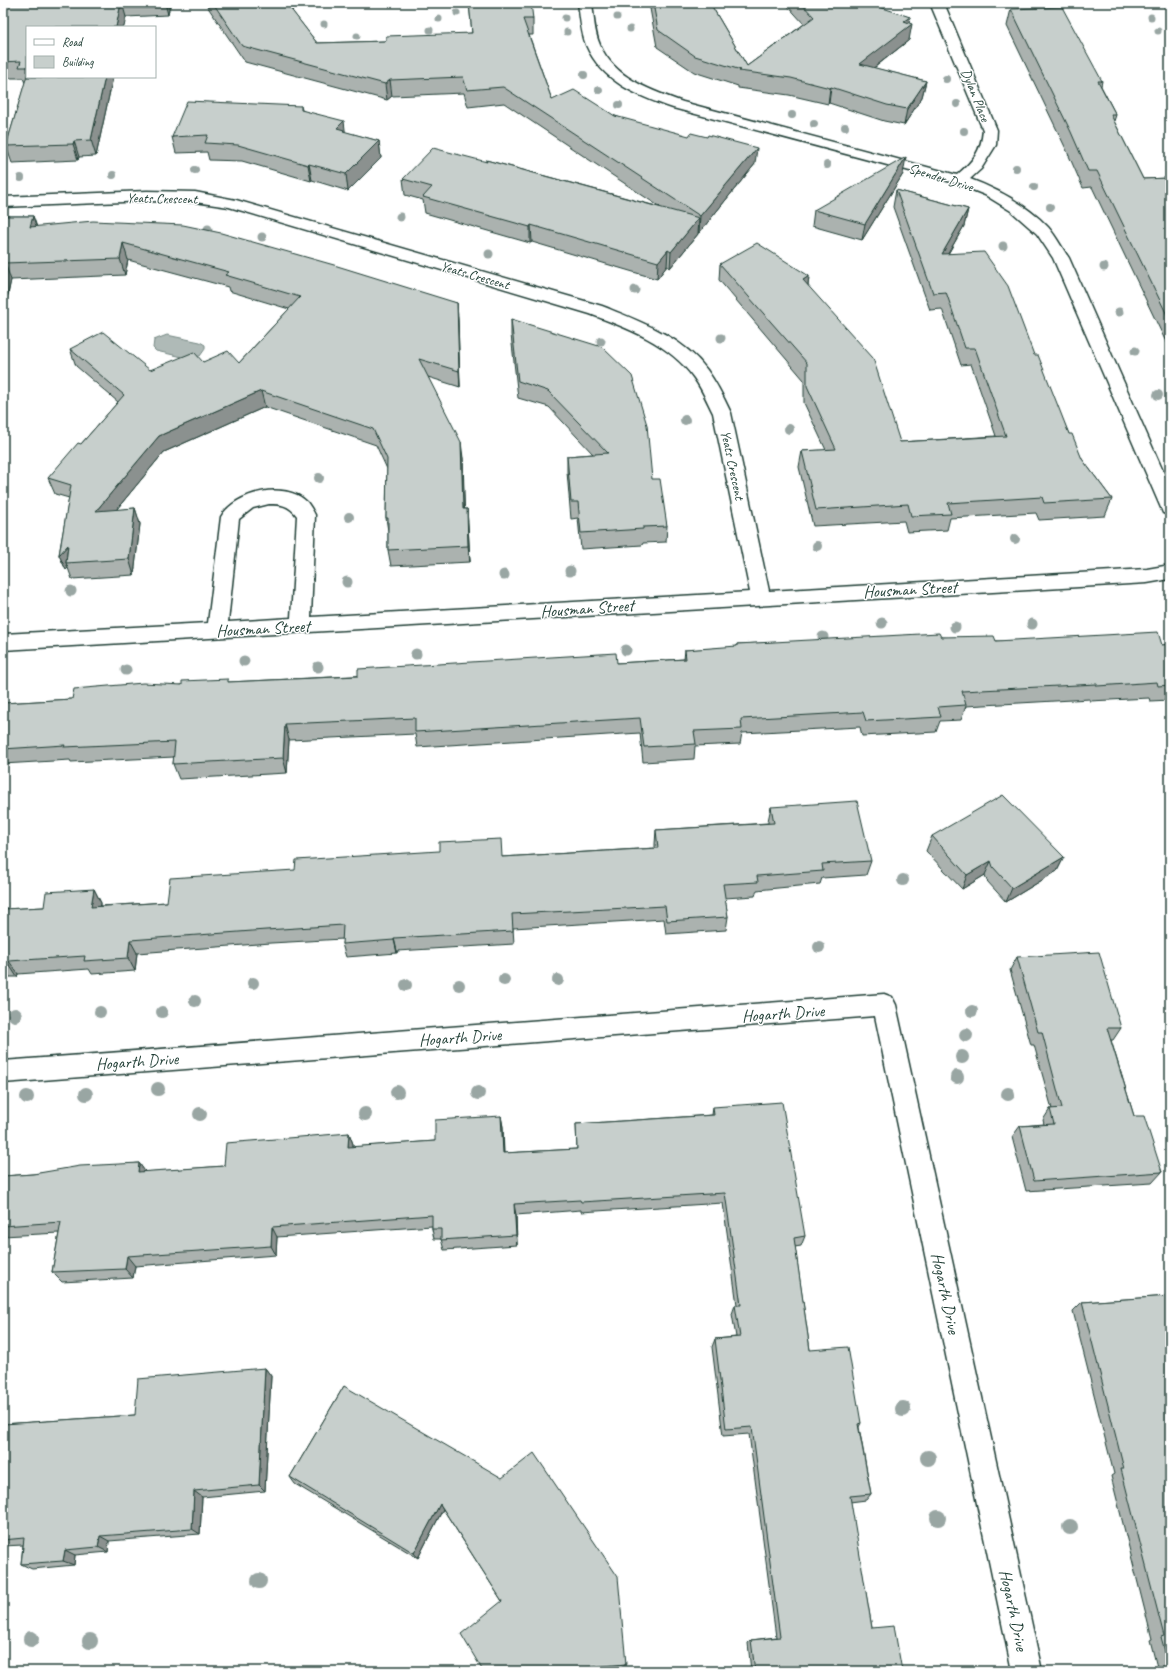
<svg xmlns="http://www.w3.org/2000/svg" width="1173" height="1674" font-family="Caveat,sans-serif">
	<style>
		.water { fill: #afbab7; stroke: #758883 }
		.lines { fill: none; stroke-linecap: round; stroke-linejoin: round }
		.street-casing { stroke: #1f3d34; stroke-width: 3 }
		.street { fill: #fff; fill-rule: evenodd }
		.tree { fill: #99a6a3 }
		.wall { fill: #abb2af; stroke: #1f3d34 }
		.shaded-wall { fill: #8b918f; stroke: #1f3d34 }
		.building { fill: #c7cfcc; stroke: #1f3d34 }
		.labels { text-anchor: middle; stroke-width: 3; stroke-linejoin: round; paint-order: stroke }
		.far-street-label { font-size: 14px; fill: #1f3d34; stroke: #fff }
		.street-label { font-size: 17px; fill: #1f3d34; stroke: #fff }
	</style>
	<rect width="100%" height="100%" fill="#fff"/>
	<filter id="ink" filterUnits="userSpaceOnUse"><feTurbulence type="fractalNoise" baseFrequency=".025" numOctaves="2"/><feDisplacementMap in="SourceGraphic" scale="8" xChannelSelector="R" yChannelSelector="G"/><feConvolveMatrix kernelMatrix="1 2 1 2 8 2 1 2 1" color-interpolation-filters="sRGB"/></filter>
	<g filter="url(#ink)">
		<path class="water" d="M 167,335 L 200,342 L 205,345 L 205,349 L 200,356 L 187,358 L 156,351 L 153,348 L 154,340 Z"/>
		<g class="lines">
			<g class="street-casing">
				<path id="street" d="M 578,3 L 592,3 C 594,17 594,32 600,45 C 614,78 652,91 683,102 L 957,175 C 974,160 981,152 983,130 L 930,3 L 944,3 L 997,130 L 996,145 L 981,169 L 970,179 C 999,190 1027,205 1048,227 C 1056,236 1062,248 1069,258 L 1170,487 L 1170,515 L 1163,513 L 1161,508 L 1053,258 L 1037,234 L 1011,211 L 985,195 L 955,183 L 673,108 C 638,96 602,82 586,45 C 581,32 580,17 578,3 Z
					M 147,191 L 195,192 L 236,200 L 602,306 C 639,321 682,336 707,370 C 717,384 724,398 731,413 L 769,591 L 1147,569 L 1170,565 L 1170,579 L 1147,583 L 3,650 L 3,634 L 208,623 L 221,517 C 235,492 285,480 307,502 C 310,506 313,511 315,515 L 311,617 L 750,592 L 713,413 C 707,401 702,389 694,378 C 670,344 628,328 590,314 L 229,207 L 195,202 L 147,201 L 3,207 L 3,197 ZM 269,504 C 281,504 289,505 297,516 L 291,618 L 228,622 L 239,519 L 253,508 Z
					M 884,994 L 892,997 L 896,1005 L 1042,1671 L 1012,1671 L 875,1016 L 3,1083 L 3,1061 Z"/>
			</g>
			<use href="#street" class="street"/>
		</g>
		<g class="tree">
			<circle cx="457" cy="13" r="3.5"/>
			<circle cx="617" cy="17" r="3.5"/>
			<circle cx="1151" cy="17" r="3.5"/>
			<circle cx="565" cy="18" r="3.5"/>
			<circle cx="439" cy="19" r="3.5"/>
			<circle cx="324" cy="24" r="3.5"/>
			<circle cx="630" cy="29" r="3.5"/>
			<circle cx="430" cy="30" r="3.5"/>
			<circle cx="1158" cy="31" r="3.5"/>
			<circle cx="567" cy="32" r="3.5"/>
			<circle cx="357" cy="36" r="3.5"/>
			<circle cx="584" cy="75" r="4"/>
			<circle cx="946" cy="79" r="4"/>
			<circle cx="599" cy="90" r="4"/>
			<circle cx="957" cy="104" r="4"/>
			<circle cx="619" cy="105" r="4"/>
			<circle cx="792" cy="115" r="4"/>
			<circle cx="814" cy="124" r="4"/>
			<circle cx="845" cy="127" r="4"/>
			<circle cx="964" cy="131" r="4"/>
			<circle cx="827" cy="165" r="4"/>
			<circle cx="1016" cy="168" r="4"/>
			<circle cx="195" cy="170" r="4"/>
			<circle cx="113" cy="175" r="4"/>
			<circle cx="21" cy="178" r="4"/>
			<circle cx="1034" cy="187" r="4"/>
			<circle cx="1050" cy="207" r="4"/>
			<circle cx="400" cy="217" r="4.5"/>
			<circle cx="208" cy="229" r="4.5"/>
			<circle cx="262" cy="237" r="4.5"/>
			<circle cx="1003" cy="246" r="4.5"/>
			<circle cx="489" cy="254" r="4.5"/>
			<circle cx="1104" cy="267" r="4.5"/>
			<circle cx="635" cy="290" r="4.5"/>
			<circle cx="1119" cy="312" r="4.5"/>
			<circle cx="721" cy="338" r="4.5"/>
			<circle cx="601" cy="341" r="4.5"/>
			<circle cx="1135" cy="351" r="4.5"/>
			<circle cx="1158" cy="395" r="5"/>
			<circle cx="685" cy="420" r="5"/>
			<circle cx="789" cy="429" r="5"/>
			<circle cx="319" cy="478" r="5"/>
			<circle cx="349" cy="517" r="5"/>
			<circle cx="1015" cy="539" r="5"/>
			<circle cx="817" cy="546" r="5"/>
			<circle cx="570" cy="571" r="5.5"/>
			<circle cx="504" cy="575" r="5.5"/>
			<circle cx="347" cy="582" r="5.5"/>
			<circle cx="71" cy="591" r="5.5"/>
			<circle cx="882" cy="623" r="5.5"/>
			<circle cx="1032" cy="624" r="5.5"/>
			<circle cx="955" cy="627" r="5.5"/>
			<circle cx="823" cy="637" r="5.5"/>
			<circle cx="626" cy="650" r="5.5"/>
			<circle cx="416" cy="654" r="5.5"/>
			<circle cx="244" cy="661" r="5.5"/>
			<circle cx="318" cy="667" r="5.5"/>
			<circle cx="126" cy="670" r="5.5"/>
			<circle cx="903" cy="880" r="6"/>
			<circle cx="819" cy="947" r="6"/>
			<circle cx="504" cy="980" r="6"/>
			<circle cx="558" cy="980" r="6"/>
			<circle cx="253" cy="983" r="6"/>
			<circle cx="406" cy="985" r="6"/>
			<circle cx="459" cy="985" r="6"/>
			<circle cx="195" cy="1001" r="6"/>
			<circle cx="972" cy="1011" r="6"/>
			<circle cx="100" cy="1012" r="6"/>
			<circle cx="162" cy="1012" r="6"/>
			<circle cx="15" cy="1015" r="7"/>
			<circle cx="966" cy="1035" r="7"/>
			<circle cx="962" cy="1057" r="7"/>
			<circle cx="957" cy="1077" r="7"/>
			<circle cx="158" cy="1089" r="7"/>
			<circle cx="397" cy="1092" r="7"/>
			<circle cx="478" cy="1093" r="7"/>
			<circle cx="86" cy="1094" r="7"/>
			<circle cx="1008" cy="1094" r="7"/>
			<circle cx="27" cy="1097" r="7"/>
			<circle cx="200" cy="1114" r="7"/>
			<circle cx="365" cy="1114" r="7"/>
			<circle cx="903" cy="1409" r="8"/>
			<circle cx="928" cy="1458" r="8"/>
			<circle cx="938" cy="1518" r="8"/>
			<circle cx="1070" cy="1527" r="8"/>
			<circle cx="259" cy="1581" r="8"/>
			<circle cx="31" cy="1639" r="8"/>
			<circle cx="90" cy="1641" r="8"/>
		</g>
		<path class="wall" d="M 3,3 L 90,3 L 89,5 L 97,5 L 97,3 L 170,3 L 168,15 L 126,17 L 27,27 L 27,77 L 113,77 L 96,156 L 79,157 L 78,160 L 12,163 L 6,146 L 25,83 L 23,78 L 3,78 Z
			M 205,3 L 292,3 L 292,11 L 317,43 L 386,41 L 472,33 L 469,3 L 533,19 L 533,35 L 529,35 L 552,100 L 615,116 L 755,164 L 699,233 L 698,232 L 698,234 L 670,268 L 667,266 L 657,279 L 532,242 L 530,243 L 425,213 L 423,200 L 405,195 L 403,179 L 486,162 L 486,160 L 660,207 L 504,103 L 468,107 L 464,93 L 392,96 L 387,100 L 245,62 Z
			M 649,3 L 710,3 L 747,66 L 804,24 L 785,3 L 856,3 L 857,6 L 910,17 L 909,23 L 909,40 L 874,68 L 926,81 L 922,97 L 904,125 L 884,121 L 829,103 L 828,104 L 789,95 L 738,88 L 738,86 L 694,72 L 657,47 Z
			M 1162,3 L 1170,3 L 1170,17 Z
			M 1011,9 L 1102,81 L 1101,86 L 1116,115 L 1114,121 L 1143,179 L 1170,178 L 1170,342 L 1166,342 L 1092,187 L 1083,188 L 1066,149 L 1007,26 Z
			M 301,106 L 302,110 L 345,132 L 379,141 L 381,158 L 348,191 L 312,180 L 311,181 L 242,161 L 209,160 L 207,152 L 176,153 L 172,137 Z
			M 903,174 L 862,240 L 812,226 L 814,210 Z
			M 896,190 L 968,209 L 964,226 L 948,254 L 1034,355 L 1069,434 L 1082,459 L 1112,499 L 1105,516 L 1039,520 L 1036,513 L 950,518 L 947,530 L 907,532 L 904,521 L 813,526 L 799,467 L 802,451 L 826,450 L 804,403 L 804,380 L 719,280 L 720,264 L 809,276 L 808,286 L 900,442 L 996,436 L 971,364 L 961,365 L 942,309 L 930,310 L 893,207 Z
			M 3,216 L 33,216 L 37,227 L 457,303 L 458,320 L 460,387 L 428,377 L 463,458 L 464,509 L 467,509 L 468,525 L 470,562 L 391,566 L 388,550 L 388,531 L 386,518 L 387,469 L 376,445 L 265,407 L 164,452 L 116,510 L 135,508 L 140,524 L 134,575 L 72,579 L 68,568 L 66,570 L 59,555 L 69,498 L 55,494 L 48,478 L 81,444 L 118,402 L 76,366 L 70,349 L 150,370 L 203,362 L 239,363 L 289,309 L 229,291 L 228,287 L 128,260 L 125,275 L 11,280 L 3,317 Z
			M 511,319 L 652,479 L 667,526 L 666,542 L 643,543 L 642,545 L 581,549 L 578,518 L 571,519 L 567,472 L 567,456 L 593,454 L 549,407 L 518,398 L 511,335 Z
			M 941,637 L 996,641 L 1162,645 L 1170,644 L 1170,700 L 1150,701 L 1149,698 L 1090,701 L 1090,699 L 966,706 L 961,720 L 940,721 L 936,732 L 862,736 L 860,727 L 742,733 L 740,744 L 695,746 L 694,759 L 643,762 L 640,733 L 417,747 L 415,734 L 289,740 L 287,773 L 179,779 L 173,764 L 174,757 L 71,762 L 70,760 L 3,764 L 3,703 L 72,699 L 182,685 L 229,682 L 617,663 L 684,659 L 685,650 L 737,647 L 737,644 Z
			M 771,807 L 871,861 L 866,875 L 822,878 L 820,884 L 757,890 L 755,896 L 725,898 L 728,917 L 726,930 L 666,934 L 664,919 L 513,928 L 514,944 L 397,951 L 397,953 L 346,957 L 342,944 L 343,939 L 271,943 L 137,953 L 135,971 L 92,974 L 89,969 L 18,974 L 17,977 L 3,977 L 3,909 L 44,907 L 94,889 L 101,903 L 101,906 L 167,902 L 502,857 L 655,848 L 655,844 L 656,830 L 768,823 L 768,821 Z
			M 932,836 L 1064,857 L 1057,871 L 1006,902 L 987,881 L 985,875 L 962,889 L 926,851 Z
			M 1017,957 L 1121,1028 L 1113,1040 L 1111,1040 L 1134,1116 L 1162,1172 L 1152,1183 L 1026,1191 L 1012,1137 L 1020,1126 L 1044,1124 L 1043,1120 L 1050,1109 L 1052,1109 L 1034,1045 L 1031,1045 L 1010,970 Z
			M 713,1107 L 805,1236 L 801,1246 L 795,1247 L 810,1350 L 861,1423 L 859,1427 L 871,1494 L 866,1500 L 850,1502 L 872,1628 L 902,1671 L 751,1671 L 748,1643 L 751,1640 L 776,1637 L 749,1434 L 723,1436 L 712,1347 L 715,1339 L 736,1337 L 732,1314 L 735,1305 L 737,1305 L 723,1203 L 581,1212 L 581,1210 L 516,1215 L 517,1245 L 444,1250 L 441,1239 L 434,1239 L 432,1229 L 432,1226 L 277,1237 L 276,1255 L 135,1266 L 133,1278 L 62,1282 L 52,1272 L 59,1233 L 3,1236 L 3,1176 L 33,1174 L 139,1163 L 145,1172 L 224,1166 L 349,1133 L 353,1144 L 353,1147 L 435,1141 L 501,1116 L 503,1127 L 504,1153 L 577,1149 L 576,1124 L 712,1115 Z
			M 1170,1296 L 1170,1671 L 1158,1671 L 1150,1640 L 1152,1639 L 1111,1476 L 1114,1474 L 1073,1311 L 1082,1302 Z
			M 265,1368 L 271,1376 L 265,1491 L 202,1497 L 200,1534 L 109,1541 L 108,1552 L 75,1555 L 74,1565 L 32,1569 L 21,1564 L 23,1545 L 3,1546 L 3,1424 L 135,1415 Z
			M 344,1386 L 626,1664 L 625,1666 L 577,1671 L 483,1671 L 502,1601 L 443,1509 L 418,1558 L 295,1484 L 290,1477 Z"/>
		<path class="shaded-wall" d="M 83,3 L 90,3 L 87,18 Z
			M 121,3 L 122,3 L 126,17 L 124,27 L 116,27 Z
			M 165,3 L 170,3 L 168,15 Z
			M 290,3 L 292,3 L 293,24 L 290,8 Z
			M 910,17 L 908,27 L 912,24 L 909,40 L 857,81 L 860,64 L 904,21 Z
			M 105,77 L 113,77 L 96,156 L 91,140 Z
			M 390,80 L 392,96 L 387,100 L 385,84 Z
			M 926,81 L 922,97 L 904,125 L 907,109 Z
			M 831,87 L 829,103 L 828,104 L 830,88 Z
			M 344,121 L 346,138 L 337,128 Z
			M 74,141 L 79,157 L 78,160 L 73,144 Z
			M 379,141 L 381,158 L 348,191 L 346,174 Z
			M 757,148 L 755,164 L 699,233 L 700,216 Z
			M 906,157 L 903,174 L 862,240 L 865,224 Z
			M 309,164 L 312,180 L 311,181 L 308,165 Z
			M 968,209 L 964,226 L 938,271 L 942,254 Z
			M 33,216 L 38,232 L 30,227 Z
			M 699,218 L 698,234 L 670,268 L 671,252 Z
			M 531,225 L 532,242 L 530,243 L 530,227 Z
			M 123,243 L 128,260 L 125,275 L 120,259 Z
			M 668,250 L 667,266 L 657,279 L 658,262 Z
			M 5,263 L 11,280 L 3,317 L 3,273 Z
			M 809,276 L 807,293 L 803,280 Z
			M 457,303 L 458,320 L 460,387 L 459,371 Z
			M 261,391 L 265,407 L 164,452 L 102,527 L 96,511 L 159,436 Z
			M 461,442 L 463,458 L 465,525 L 463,509 Z
			M 135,508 L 140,524 L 134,575 L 129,559 Z
			M 467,509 L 468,525 L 470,562 L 468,546 Z
			M 68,545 L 66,563 L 68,568 L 66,570 L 59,555 Z
			M 285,724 L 289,740 L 287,773 L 283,758 Z
			M 1064,857 L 1057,871 L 1006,902 L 1012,888 Z
			M 991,861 L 985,875 L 962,889 L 967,875 Z
			M 94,889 L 101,903 L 99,920 L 91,907 Z
			M 394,938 L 397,951 L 397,953 L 394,940 Z
			M 130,940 L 137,953 L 135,971 L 128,958 Z
			M 9,961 L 18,974 L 17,977 L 8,963 Z
			M 501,1116 L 503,1127 L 504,1164 L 503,1153 Z
			M 349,1133 L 353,1144 L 352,1158 L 348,1147 Z
			M 139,1163 L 147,1174 L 138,1172 Z
			M 514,1204 L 516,1215 L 517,1245 L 516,1235 Z
			M 272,1227 L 277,1237 L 276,1255 L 271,1246 Z
			M 127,1256 L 135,1266 L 133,1278 L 125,1269 Z
			M 265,1368 L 271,1376 L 265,1491 L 259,1485 Z
			M 194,1491 L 202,1497 L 200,1534 L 192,1529 Z
			M 440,1504 L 443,1509 L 418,1558 L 414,1553 Z
			M 100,1536 L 109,1541 L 108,1552 L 98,1547 Z
			M 65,1550 L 75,1555 L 74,1565 L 63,1561 Z"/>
		<path class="building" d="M 3,3 L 83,3 L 86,5 L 97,5 L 97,3 L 121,3 L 116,27 L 27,27 L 27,67 L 19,67 L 21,61 L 3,62 Z
			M 213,3 L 290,3 L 290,8 L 317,43 L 386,41 L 386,36 L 472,33 L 469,3 L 531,3 L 533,19 L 523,19 L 552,100 L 574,90 L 615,116 L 689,136 L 691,133 L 707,137 L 708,135 L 757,148 L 700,216 L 503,87 L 467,90 L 463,77 L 390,80 L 385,84 L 242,46 Z
			M 653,3 L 710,3 L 747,66 L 814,17 L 801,3 L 856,3 L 857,6 L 861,3 L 868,3 L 910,17 L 904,21 L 912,24 L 860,64 L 926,81 L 907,109 L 887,105 L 831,87 L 830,88 L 791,78 L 739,71 L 741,70 L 695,56 L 658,30 Z
			M 1062,7 L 1102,81 L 1098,81 L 1116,115 L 1111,115 L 1143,179 L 1170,178 L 1170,321 L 1097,171 L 1088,171 L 1071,132 L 1011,9 Z
			M 27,75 L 27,77 L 105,77 L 91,140 L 74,141 L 73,144 L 6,146 Z
			M 187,101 L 301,106 L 301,110 L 344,121 L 337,128 L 344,130 L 343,131 L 379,141 L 346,174 L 309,164 L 308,165 L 238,145 L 205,143 L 208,135 L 172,137 Z
			M 433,148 L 487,162 L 486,160 L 699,218 L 671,252 L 668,250 L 658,262 L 531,225 L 530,227 L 423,197 L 432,187 L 403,179 Z
			M 906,157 L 865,224 L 814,210 Z
			M 896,190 L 968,209 L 942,254 L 984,252 L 1008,286 L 1034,355 L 1038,355 L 1069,434 L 1072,434 L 1082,459 L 1112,499 L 1044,503 L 1042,497 L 948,503 L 951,514 L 911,516 L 908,504 L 816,510 L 802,451 L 836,449 L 807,386 L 807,363 L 720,264 L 757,243 L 809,276 L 803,280 L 873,358 L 900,442 L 1006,436 L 975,348 L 965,348 L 946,292 L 933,293 Z
			M 3,216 L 33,216 L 30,227 L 93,221 L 183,225 L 221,233 L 334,265 L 457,303 L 459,371 L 419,359 L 461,442 L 463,509 L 467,509 L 468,546 L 388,550 L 388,518 L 386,518 L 387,459 L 373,429 L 261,391 L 159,436 L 96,511 L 135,508 L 129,559 L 66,563 L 68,545 L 59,555 L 71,485 L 48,478 L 78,443 L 81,444 L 124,395 L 70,349 L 103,332 L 150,370 L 194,352 L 203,362 L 228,351 L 239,363 L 300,297 L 225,275 L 229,272 L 123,243 L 120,259 L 5,263 L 3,273 Z
			M 511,319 L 602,347 L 632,376 L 647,425 L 652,479 L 660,479 L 667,526 L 643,527 L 643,529 L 581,533 L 578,502 L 571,502 L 567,456 L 608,453 L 548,391 L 518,381 Z
			M 1158,632 L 1162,645 L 1170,644 L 1170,685 L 1158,686 L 1157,682 L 1097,686 L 1097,684 L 962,691 L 966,705 L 938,707 L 941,717 L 866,721 L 863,712 L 741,719 L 742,729 L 694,731 L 696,744 L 644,747 L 640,718 L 415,732 L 415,718 L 285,724 L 283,758 L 173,764 L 175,742 L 64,747 L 65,745 L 3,749 L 3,703 L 72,699 L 74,689 L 143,683 L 182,685 L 182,681 L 228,679 L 228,682 L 358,676 L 358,669 L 616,653 L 617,663 L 686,659 L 685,650 L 737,646 L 737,644 L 939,633 L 941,637 L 994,636 L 996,641 Z
			M 1003,795 L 1064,857 L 1012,888 L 993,867 L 991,861 L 967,875 L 932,836 Z
			M 857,801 L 871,861 L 822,864 L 823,871 L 757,876 L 758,882 L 723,884 L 728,917 L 667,921 L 665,906 L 512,914 L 513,931 L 394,938 L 394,940 L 342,944 L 343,925 L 266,930 L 130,940 L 128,958 L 84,961 L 85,956 L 9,961 L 8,963 L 3,964 L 3,909 L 44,907 L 46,892 L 94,889 L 91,907 L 167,902 L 170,878 L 295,870 L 296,860 L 439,851 L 439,842 L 501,839 L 502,857 L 658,848 L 656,830 L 774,823 L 771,807 Z
			M 1099,952 L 1121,1028 L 1107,1028 L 1134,1116 L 1144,1116 L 1162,1172 L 1034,1181 L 1020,1126 L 1054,1124 L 1050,1109 L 1062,1108 L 1042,1032 L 1038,1032 L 1017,957 Z
			M 782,1102 L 805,1236 L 794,1238 L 810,1350 L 848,1347 L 861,1423 L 858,1424 L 871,1494 L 850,1496 L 872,1628 L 894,1626 L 902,1671 L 755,1671 L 751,1640 L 780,1637 L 752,1427 L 726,1429 L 715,1339 L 740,1337 L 735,1305 L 741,1305 L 725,1193 L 581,1202 L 580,1200 L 514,1204 L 516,1235 L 441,1240 L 441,1229 L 432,1229 L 432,1215 L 272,1227 L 271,1246 L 127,1256 L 125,1269 L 52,1272 L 61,1222 L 3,1226 L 3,1176 L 33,1174 L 80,1166 L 139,1163 L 138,1172 L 224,1166 L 226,1143 L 349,1133 L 348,1147 L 435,1141 L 435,1120 L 501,1116 L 503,1153 L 577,1149 L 576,1124 L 714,1115 L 713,1107 Z
			M 1170,1296 L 1170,1669 L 1161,1637 L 1164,1636 L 1121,1469 L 1124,1469 L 1082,1302 Z
			M 265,1368 L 259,1485 L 194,1491 L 192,1529 L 100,1536 L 98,1547 L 65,1550 L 63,1561 L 21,1564 L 24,1538 L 3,1540 L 3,1424 L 135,1415 L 138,1379 Z
			M 344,1386 L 502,1478 L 534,1453 L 618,1577 L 626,1664 L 547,1671 L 483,1671 L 461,1634 L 502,1601 L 440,1504 L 414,1553 L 290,1477 Z"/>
	</g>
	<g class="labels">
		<g class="far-street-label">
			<text transform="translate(976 95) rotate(68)" y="5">Dylan Place</text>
			<text transform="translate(941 177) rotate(17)" y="5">Spender Drive</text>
			<text transform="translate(162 198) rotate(1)" y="5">Yeats Crescent</text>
			<text transform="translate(475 275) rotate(16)" y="5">Yeats Crescent</text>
			<text transform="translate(733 465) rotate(78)" y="5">Yeats Crescent</text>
		</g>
		<g class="street-label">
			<text transform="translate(910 589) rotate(-3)" y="6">Housman Street</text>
			<text transform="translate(587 608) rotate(-4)" y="6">Housman Street</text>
			<text transform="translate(263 628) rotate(-3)" y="6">Housman Street</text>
			<text transform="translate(783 1013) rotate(-4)" y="6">Hogarth Drive</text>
			<text transform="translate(460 1037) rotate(-4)" y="6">Hogarth Drive</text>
			<text transform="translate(137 1061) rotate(-4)" y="6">Hogarth Drive</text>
			<text transform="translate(946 1293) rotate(78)" y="6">Hogarth Drive</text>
			<text transform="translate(1014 1610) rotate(78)" y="6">Hogarth Drive</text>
		</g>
	</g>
	<rect width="1173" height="1674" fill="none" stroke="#fff" stroke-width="16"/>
	<rect x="8" y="8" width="1157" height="1658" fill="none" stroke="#1f3d34" stroke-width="1.5" filter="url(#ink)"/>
	<rect x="26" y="26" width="130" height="52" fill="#ffffff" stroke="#a5b1ae"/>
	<rect x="34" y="39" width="20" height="6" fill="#ffffff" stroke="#a5b1ae"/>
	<text x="62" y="46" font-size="12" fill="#1f3d34">Road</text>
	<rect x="34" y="56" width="20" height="12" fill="#c7cfcc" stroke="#a5b1ae"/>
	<text x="62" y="66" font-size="12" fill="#1f3d34">Building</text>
</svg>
